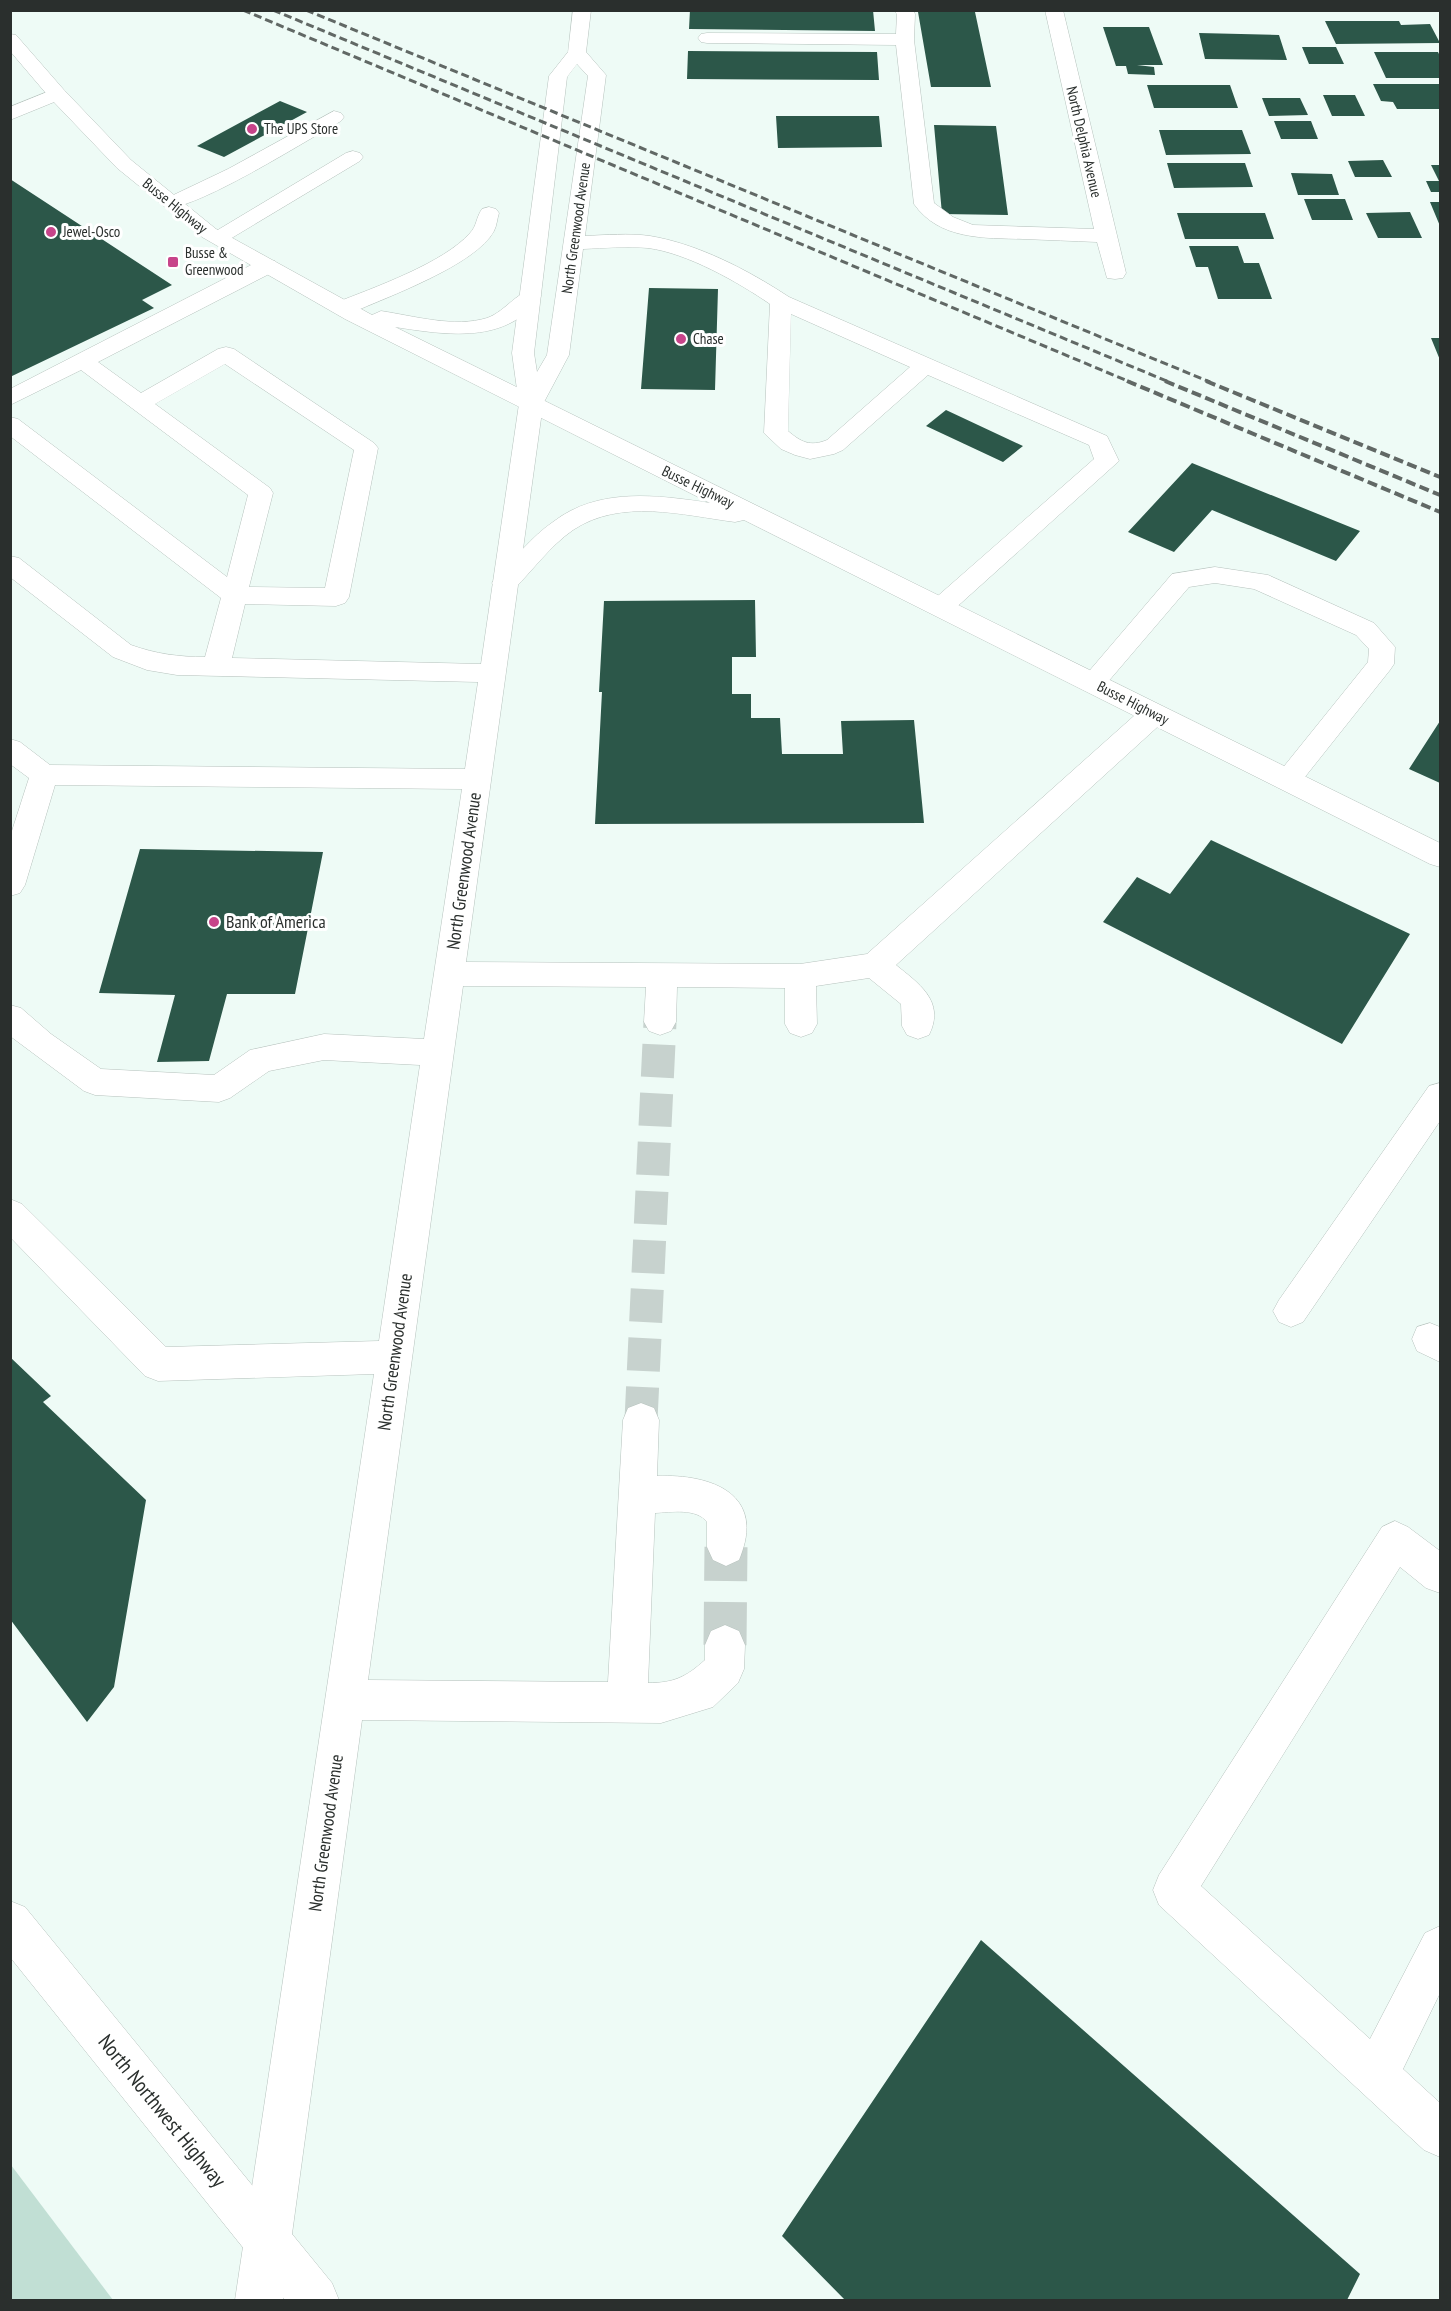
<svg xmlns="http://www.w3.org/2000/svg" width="1451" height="2311" font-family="'PT Sans Narrow',sans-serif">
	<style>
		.green { fill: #c1dfd4 }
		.building { fill: #2c5749 }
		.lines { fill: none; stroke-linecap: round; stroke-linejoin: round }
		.minor-tunnel-far1 { stroke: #c7d2ce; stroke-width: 33; stroke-dasharray: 33 16; stroke-linecap: butt }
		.minor-tunnel { stroke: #c7d2ce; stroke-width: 43; stroke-dasharray: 43 21; stroke-linecap: butt }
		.minor-casing { stroke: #b6c2bd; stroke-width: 1 }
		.major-casing { stroke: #b6c2bd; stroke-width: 1 }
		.minor { fill: #fff; fill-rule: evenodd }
		.major { fill: #fff; fill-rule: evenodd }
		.rail-far1 { stroke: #616865; stroke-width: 3; stroke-dasharray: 8 4; stroke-linecap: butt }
		.rail { stroke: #616865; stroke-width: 4; stroke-dasharray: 10 4.5; stroke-linecap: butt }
		.poi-dot { fill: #c7448a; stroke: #fff; stroke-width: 2 }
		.labels { text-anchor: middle; stroke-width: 6; stroke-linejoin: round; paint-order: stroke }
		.far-poi-label { font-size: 15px; fill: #2a2f2d; stroke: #fff; text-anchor: start }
		.far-street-label { font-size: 15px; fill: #2a2f2d; stroke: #fff }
		.street-label { font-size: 18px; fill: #2a2f2d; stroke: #fff }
		.poi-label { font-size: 18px; fill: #2a2f2d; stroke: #fff; text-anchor: start }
		.near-street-label { font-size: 21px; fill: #2a2f2d; stroke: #fff }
	</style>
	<rect width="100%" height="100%" fill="#eefbf6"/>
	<path class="green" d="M 10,2165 L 11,2165 L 113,2300 L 11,2300 Z"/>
	<path class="building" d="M 690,10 L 873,10 L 875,31 L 689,29 Z
		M 918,12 L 975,12 L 991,87 L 931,87 Z
		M 1325,21 L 1399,21 L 1401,25 L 1430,24 L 1440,43 L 1336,44 Z
		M 1103,27 L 1149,27 L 1163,65 L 1137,65 L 1154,67 L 1155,75 L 1128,74 L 1126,66 L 1116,66 Z
		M 1199,33 L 1279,35 L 1287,60 L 1205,59 Z
		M 1302,47 L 1336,47 L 1344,64 L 1309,64 Z
		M 688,51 L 877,52 L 879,80 L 687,79 Z
		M 1374,52 L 1438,52 L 1440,56 L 1440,78 L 1386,78 Z
		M 1373,84 L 1440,84 L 1440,109 L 1397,109 L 1393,102 L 1381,101 Z
		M 1147,85 L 1230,85 L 1238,108 L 1154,108 Z
		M 1323,95 L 1355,95 L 1365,116 L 1332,116 Z
		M 1262,98 L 1300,98 L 1308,115 L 1269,116 Z
		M 280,101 L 307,112 L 224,157 L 197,146 Z
		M 776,116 L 879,116 L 882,147 L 778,148 Z
		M 1274,121 L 1311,121 L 1318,139 L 1281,139 Z
		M 934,125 L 996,126 L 1008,215 L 942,214 Z
		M 1159,130 L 1242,130 L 1251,154 L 1166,155 Z
		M 1383,160 L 1392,177 L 1355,177 L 1348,161 Z
		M 1167,163 L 1245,163 L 1253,187 L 1174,188 Z
		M 1431,165 L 1440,165 L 1440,192 L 1431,192 L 1426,181 L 1439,181 Z
		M 1291,173 L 1332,174 L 1339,195 L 1298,195 Z
		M 10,179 L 172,285 L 142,300 L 154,308 L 10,377 Z
		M 1304,199 L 1345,199 L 1353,220 L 1312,220 Z
		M 1430,202 L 1440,202 L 1440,226 Z
		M 1410,212 L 1422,238 L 1378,238 L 1366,213 Z
		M 1177,213 L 1265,213 L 1274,239 L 1185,239 Z
		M 1189,246 L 1238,246 L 1244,263 L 1259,263 L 1272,299 L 1218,299 L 1208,267 L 1196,267 Z
		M 649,288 L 718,289 L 715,390 L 641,389 Z
		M 1431,338 L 1440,338 L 1440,360 Z
		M 946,410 L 1023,446 L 1003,462 L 926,426 Z
		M 1192,463 L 1360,531 L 1336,561 L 1212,510 L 1174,552 L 1128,532 Z
		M 755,600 L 756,657 L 732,657 L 732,694 L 751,694 L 751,718 L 780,718 L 782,754 L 843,754 L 841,721 L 914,720 L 924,823 L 595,824 L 602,692 L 599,692 L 604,601 Z
		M 1440,721 L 1440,783 L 1409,769 Z
		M 1211,840 L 1410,934 L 1342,1044 L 1103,922 L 1137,877 L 1170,894 Z
		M 140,849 L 323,852 L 295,994 L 227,994 L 209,1061 L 157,1062 L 175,995 L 99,993 Z
		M 10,1357 L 51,1396 L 43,1402 L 146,1500 L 114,1687 L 87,1722 L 10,1619 Z
		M 981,1940 L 1360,2274 L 1347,2300 L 845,2300 L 782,2236 Z"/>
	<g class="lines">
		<path class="minor-tunnel-far1" d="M 641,1420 L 660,1022"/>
		<path class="minor-tunnel" d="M 725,1645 L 726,1547"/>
		<g class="minor-casing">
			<path id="minor" d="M 573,10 L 591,10 L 586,52 L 606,75 L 585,236 C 606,235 629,233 650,236 C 698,244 748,270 789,297 L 1107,436 L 1119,461 L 950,613 L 941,616 L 932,613 L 928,607 L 932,601 L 1094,459 L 1089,445 L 928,375 L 843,450 L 834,454 L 810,459 L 795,455 L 781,449 L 764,433 L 770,304 C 738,282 687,253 648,248 C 627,246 605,248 583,249 L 569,355 L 543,404 L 466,962 L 800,964 L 867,954 L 1144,707 L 1154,704 L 1164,707 L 1168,714 L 1164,721 L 896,965 C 918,983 946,1001 929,1035 L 918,1039 L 907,1035 L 902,1026 L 901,1004 L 869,978 L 816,986 L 817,1024 L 812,1033 L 801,1037 L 790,1033 L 785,1024 L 785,988 L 677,987 L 676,1022 L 671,1031 L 660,1035 L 649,1031 L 644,1022 L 646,987 L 463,986 L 368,1680 L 608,1682 L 623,1420 L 628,1408 L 641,1403 L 654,1408 L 659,1420 L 657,1476 C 712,1474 767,1494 739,1560 L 726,1566 L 713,1560 L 707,1547 L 707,1522 C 697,1508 671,1512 655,1513 L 648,1683 C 674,1683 686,1677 705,1660 L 705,1645 L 711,1631 L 725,1625 L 739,1631 L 745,1645 L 744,1669 L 738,1683 L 713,1707 L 661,1723 L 362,1720 L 283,2300 L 235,2300 L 374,1374 L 158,1381 L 145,1376 L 10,1237 L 10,1199 L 22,1204 L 166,1347 L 379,1341 L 420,1065 L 324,1060 L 269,1071 L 230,1098 L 219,1102 L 95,1095 L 84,1091 L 10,1036 L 10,1005 L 21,1008 L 51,1034 L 101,1069 L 214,1075 L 250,1050 L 324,1034 L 424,1039 L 462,789 L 55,785 L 25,885 L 20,893 L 10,896 L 10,837 L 29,778 L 10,764 L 10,739 L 20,742 L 50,765 L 465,769 L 478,682 L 177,675 L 147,670 L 113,657 L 10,577 L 10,556 L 19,558 L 131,645 C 156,654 179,657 205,657 L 221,598 L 10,436 L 10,417 L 18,419 L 227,577 L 248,495 L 81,370 L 10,405 L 10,389 L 259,261 L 267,260 L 275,261 L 278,266 L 275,271 L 98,362 L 141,393 L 218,349 L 226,347 L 234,349 L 374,443 L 378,448 L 349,597 L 345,603 L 336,606 L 245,604 L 232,658 L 481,664 L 519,404 L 512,353 L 549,76 L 568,52 ZM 577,64 L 588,76 L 547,355 L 537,372 L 534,353 L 567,77 ZM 791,314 L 910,367 L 827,440 C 810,447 801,442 788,431 ZM 225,364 L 354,450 L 325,588 L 249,587 L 273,493 L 270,488 L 155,404 Z
				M 894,10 L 913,10 L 915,14 L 914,40 L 934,203 L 953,217 L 973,225 L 1094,229 L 1045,10 L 1063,10 L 1126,273 L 1123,278 L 1115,279 L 1107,278 L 1097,242 C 1073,241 1048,240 1023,239 C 985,238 939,240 914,204 L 896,45 L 707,43 L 701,42 L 698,38 L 701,34 L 707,33 L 896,34 L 897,14 Z
				M 57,88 L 64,90 L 66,94 L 64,98 L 10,120 L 10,107 Z
				M 334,111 L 341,113 L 344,117 L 341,121 C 312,137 190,214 165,207 L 162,203 L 165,199 L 228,169 Z
				M 353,151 L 360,153 L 363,157 L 360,161 L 225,242 L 218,244 L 211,242 L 208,238 L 211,234 L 346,153 Z
				M 489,207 L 496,209 L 499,213 C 497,219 497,225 494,231 C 476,265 387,297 351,313 L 343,315 L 335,313 L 332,308 L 335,303 C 373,288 444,263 470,233 C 477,226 476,217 482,209 Z
				M 1215,567 L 1268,575 L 1374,623 L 1395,647 L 1394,664 L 1390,670 L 1297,787 L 1287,790 L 1277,787 L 1273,780 L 1368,662 L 1369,649 L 1356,635 L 1254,589 L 1215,583 L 1189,587 L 1101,690 L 1092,692 L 1083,690 L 1079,683 L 1172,574 Z
				M 1440,1083 L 1440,1121 L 1303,1322 L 1291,1327 L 1279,1322 L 1273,1311 L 1279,1300 L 1429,1086 Z
				M 1430,1323 L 1440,1327 L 1440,1362 L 1417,1351 L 1412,1339 L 1417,1327 Z
				M 1395,1521 L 1408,1527 L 1440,1551 L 1440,1593 L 1426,1588 L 1400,1567 L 1201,1886 L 1370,2039 L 1425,1933 L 1440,1926 L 1440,1993 L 1403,2069 L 1440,2103 L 1440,2157 L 1424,2150 L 1159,1905 L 1153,1890 L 1159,1875 L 1382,1527 Z"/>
		</g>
		<g class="major-casing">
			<path id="major" d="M 10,34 L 16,35 L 64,90 L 131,160 L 216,229 L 372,315 L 381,311 C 414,316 455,328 487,318 C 507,311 519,287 538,291 L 541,296 C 507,345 447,335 395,327 L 1440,843 L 1440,867 L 1430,864 L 744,520 L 735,522 C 682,515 621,498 573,530 C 550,546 533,570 514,589 L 505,591 L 496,589 L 492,583 L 496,577 C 515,559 531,537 553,522 C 598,487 658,495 710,503 L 345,319 L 202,237 L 117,168 L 50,98 L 10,51 Z
				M 10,1901 L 25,1907 L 332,2283 L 339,2300 L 285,2300 L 10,1957 Z"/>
		</g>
		<use href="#minor" class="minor"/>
		<use href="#major" class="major"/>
		<path class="rail-far1" d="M 243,10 L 1130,382
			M 273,10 L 1169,382
			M 306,10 L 1210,382"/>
		<path class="rail" d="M 1127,381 L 1440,512
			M 1165,381 L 1440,495
			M 1206,381 L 1440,477"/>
	</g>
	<g class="poi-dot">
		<circle cx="252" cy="129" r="6"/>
		<circle cx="51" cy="232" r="6"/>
		<rect x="167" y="256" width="12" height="12" rx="3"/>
		<circle cx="681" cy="339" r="6"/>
		<circle cx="214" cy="922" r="6"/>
	</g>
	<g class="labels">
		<g class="far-poi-label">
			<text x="264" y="134">The UPS Store</text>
			<text x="63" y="237">Jewel-Osco</text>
			<text x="185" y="258">Busse &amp;<tspan x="185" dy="17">Greenwood</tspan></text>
			<text x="693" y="344">Chase</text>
		</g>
		<g class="far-street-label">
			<text transform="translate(1084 142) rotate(77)" y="5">North Delphia Avenue</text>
			<text transform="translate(175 206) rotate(39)" y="5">Busse Highway</text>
			<text transform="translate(576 228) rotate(-82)" y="5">North Greenwood Avenue</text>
			<text transform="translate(698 487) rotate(26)" y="5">Busse Highway</text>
			<text transform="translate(1133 703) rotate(27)" y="5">Busse Highway</text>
		</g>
		<g class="street-label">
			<text transform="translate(464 871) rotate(-82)" y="6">North Greenwood Avenue</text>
			<text transform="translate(395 1352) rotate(-82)" y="6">North Greenwood Avenue</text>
			<text transform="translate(326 1833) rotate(-82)" y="6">North Greenwood Avenue</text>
		</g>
		<g class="poi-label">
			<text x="226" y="928">Bank of America</text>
		</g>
		<g class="near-street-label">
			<text transform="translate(162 2111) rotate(51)" y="7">North Northwest Highway</text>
		</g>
	</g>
	<rect width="1451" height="2311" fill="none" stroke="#2a2f2d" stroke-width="24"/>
</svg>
